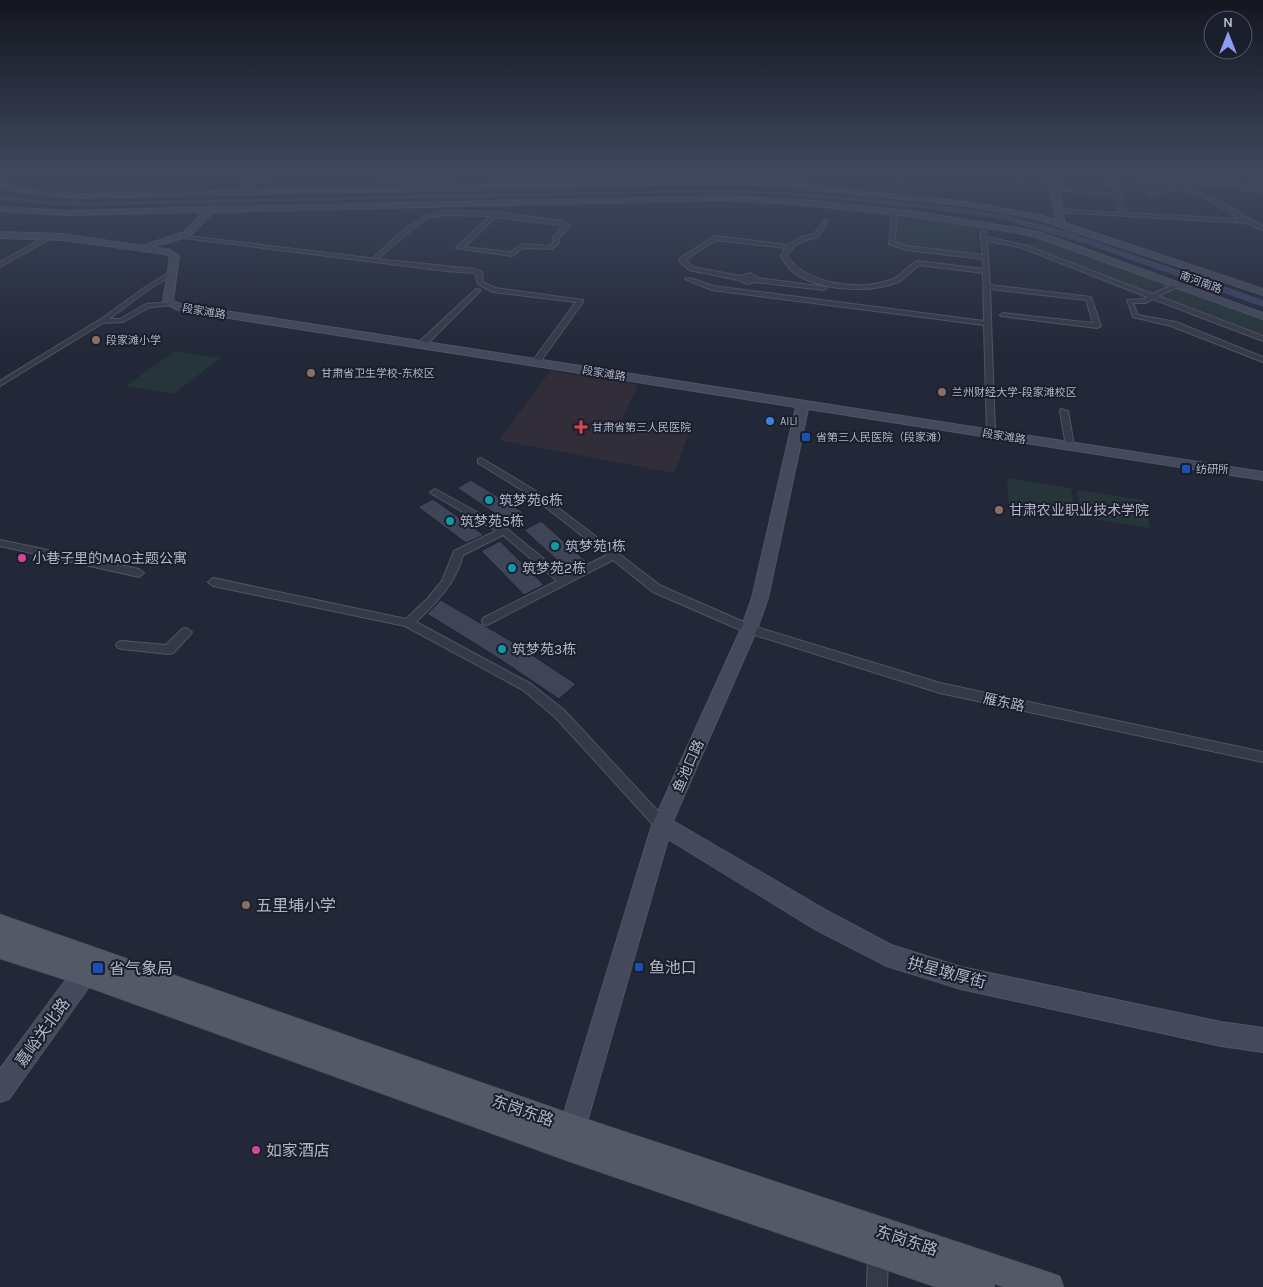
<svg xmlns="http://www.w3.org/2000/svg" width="1263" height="1287" font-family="Karla,'Noto Sans SC',sans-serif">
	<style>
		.medical { fill: #312e3a }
		.green { fill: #26353a }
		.water { fill: #394261 }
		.building { fill: #3f4558; stroke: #1d212f }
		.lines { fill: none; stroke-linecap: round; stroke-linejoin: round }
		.street-casing { stroke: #515563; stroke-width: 2 }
		.secondary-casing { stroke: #515563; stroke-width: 2 }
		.primary-casing { stroke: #3f4352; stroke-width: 1 }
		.street { fill: #363a48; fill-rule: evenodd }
		.secondary { fill: #44495b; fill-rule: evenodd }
		.primary { fill: #545968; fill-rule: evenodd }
		.education-dot { fill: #8d6e63; stroke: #1b1f2d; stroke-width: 2 }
		.shop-dot { fill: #3f7fe0; stroke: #1b1f2d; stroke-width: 2 }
		.health-dot { fill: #e0444e; stroke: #1b1f2d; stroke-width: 2 }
		.transit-dot { fill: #1a4fb4; stroke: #1b1f2d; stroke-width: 2 }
		.culture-dot { fill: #0f9aa8; stroke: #1b1f2d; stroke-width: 2 }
		.hotel-dot { fill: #d1479c; stroke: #1b1f2d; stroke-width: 2 }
		.labels { text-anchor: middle; stroke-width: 4; stroke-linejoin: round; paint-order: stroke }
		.far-street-label { font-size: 11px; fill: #b1b5c5; stroke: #1b1f2d }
		.far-poi-label { font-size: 11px; fill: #b1b5c5; stroke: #1b1f2d; text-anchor: start }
		.poi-label { font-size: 14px; fill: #b1b5c5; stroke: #1b1f2d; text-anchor: start }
		.street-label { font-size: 14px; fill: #b1b5c5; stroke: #1b1f2d }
		.near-poi-label { font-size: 16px; fill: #b1b5c5; stroke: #1b1f2d; text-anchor: start }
		.near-street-label { font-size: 16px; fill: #b1b5c5; stroke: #1b1f2d }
	</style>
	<rect width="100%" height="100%" fill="#232838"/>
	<path class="medical" d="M 550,371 L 638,385 L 620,422 L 689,432 L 674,473 L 499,440 Z"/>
	<path class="green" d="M 892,214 L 961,221 L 976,228 L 978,254 L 888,245 Z
		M 1045,240 L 1263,320 L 1263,337 L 1025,245 Z
		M 174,351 L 220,358 L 174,394 L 126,386 Z
		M 1007,478 L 1071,488 L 1075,515 L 1009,504 Z
		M 1077,490 L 1143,500 L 1150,528 L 1082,517 Z"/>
	<path class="water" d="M 727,189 L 832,195 L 954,207 L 1010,216 L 1067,231 L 1263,300 L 1263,307 L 1089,245 L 1001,219 L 928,209 L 798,196 L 722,192 L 79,206 L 23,203 L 0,199 L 0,194 L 35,200 L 95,202 Z"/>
	<path class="building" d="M 471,480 L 523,512 L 508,522 L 457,488 Z
		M 433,499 L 484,535 L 466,543 L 418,507 Z
		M 541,521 L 587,562 L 569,571 L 524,530 Z
		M 500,541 L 544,585 L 524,595 L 481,551 Z
		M 441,600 L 511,641 L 576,684 L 559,699 L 495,656 L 427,614 Z"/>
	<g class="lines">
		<g class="street-casing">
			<path id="street" d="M 262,174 L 268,174 L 236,194 L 231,193 Z
				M 603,174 L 609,174 L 598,186 L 594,186 Z
				M 900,174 L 905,174 L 901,178 L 898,176 Z
				M 1105,174 L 1110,174 L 1111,181 L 1123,196 L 1120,198 L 1126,213 L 1240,219 L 1209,200 L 1179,188 L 1149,196 L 1149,194 L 1176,185 L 1174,181 L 1130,174 L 1143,174 L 1259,188 L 1247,174 L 1253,174 L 1263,186 L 1263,192 L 1179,181 L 1181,185 L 1213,198 L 1263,226 L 1263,230 L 1246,223 L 1057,212 L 1059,209 L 1120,213 L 1115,197 L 1051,189 L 1054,187 L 1116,194 L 1105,181 Z
				M 381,176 L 449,175 L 452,177 L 449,179 L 379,179 Z
				M 895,210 L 898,212 L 894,242 L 907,246 L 983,255 L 980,232 L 983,230 L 986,232 L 987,237 L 1024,245 L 1152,294 L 1204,271 L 1208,271 L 1208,273 L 1158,296 L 1263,336 L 1263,341 L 1153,299 L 1146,303 L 1133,303 L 1138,315 L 1176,322 L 1263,357 L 1263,362 L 1171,326 L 1133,317 L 1127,300 L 1144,299 L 1147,297 L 1020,247 L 987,241 L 990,285 L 1091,297 L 1101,326 L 1097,328 L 1001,316 L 1000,315 L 1003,313 L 1093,323 L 1086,300 L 990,289 L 995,433 L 991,436 L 987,433 L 984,325 L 712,290 L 685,279 L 690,278 L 713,286 L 984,321 L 983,273 L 919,265 C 912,270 906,278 898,282 C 869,294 813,291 790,269 C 786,265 784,260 781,256 L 785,248 L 716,240 L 685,260 L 693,267 L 740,276 L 750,273 L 758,278 L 826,287 L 827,288 L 824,290 L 756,282 L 747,284 L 738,280 L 689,270 L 679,261 L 680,258 L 715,236 L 788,245 L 799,238 L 814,234 L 825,219 L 828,221 L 818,237 C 805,240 793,243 787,256 C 807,285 862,292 893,279 C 903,275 908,265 918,261 L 983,269 L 983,259 L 906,250 L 889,244 L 892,212 Z
				M 446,211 L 496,212 L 562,221 L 569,226 L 559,238 L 559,243 L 552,249 L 523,248 L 512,256 L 456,248 L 490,216 L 446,215 L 431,217 L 415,227 L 377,259 L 475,269 L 482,272 L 483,282 L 495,288 L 583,300 L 583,302 L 538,365 L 531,363 L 576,302 L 493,292 L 478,284 L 475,273 L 446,271 L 176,237 L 179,235 L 377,259 L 374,257 L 375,256 C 396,238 416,213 446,211 ZM 496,217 L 560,225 L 563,226 L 553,238 L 554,242 L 549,246 L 522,244 L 511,252 L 464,247 Z
				M 51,234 L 53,235 L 53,237 L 0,267 L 0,262 Z
				M 172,271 L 174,272 L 174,274 L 148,290 L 109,319 L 120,319 L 146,304 L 172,302 L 175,304 L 174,305 L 150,307 L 123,322 L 103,323 L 0,386 L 0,381 L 104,317 L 144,288 Z
				M 476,289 L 481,290 L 424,347 L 418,347 L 418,343 Z
				M 1061,409 L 1068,411 L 1074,446 L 1073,448 L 1067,448 L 1066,446 L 1060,411 Z
				M 481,458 L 536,491 L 661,586 L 753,626 L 940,683 L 1263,752 L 1263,762 L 940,693 L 745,632 L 653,592 L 613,560 L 487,625 L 483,624 L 482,621 L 483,618 L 557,581 L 503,535 L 463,555 C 456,583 436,603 416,622 L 531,684 L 564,710 L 667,821 L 669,825 L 667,829 L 662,831 L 657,829 L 556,718 L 523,690 L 405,626 L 213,586 L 208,582 L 213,578 L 406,619 L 428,598 L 442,581 L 454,551 L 496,531 L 432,494 L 430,492 L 435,489 L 507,529 L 565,576 L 607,555 L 530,495 L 478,463 L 478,459 Z
				M 0,540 L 139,569 L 144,573 L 139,577 L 0,546 Z
				M 186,628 L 192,632 L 190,635 L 173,653 L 169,654 L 122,649 L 118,648 L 116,645 L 118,642 L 122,641 L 166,645 L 182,629 Z
				M 878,1244 L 885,1247 L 888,1254 L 887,1287 L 867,1287 L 868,1254 L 871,1247 Z"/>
		</g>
		<g class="secondary-casing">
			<path id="secondary" d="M 449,174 L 457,174 L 443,186 L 726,180 L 785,183 L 968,202 L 1039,215 L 1056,220 L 1047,174 L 1055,174 L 1065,223 L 1263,289 L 1263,295 L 1037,219 L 968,206 L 785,187 L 726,184 L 80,198 L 36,195 L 0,188 L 0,184 L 36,191 L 80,194 L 433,186 Z
				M 722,196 L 794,199 L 910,211 L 1018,228 L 1042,233 L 1263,313 L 1263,319 L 1036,237 L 1018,233 L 910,216 L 794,204 L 722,200 L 213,212 L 190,236 L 152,247 L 170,250 L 179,256 L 173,301 L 181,304 L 1263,472 L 1263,480 L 808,409 L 768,598 L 757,629 L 673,821 L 829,912 L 891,945 L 961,967 L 1221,1022 L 1263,1028 L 1263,1052 L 1221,1046 L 961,989 L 887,966 L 813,928 L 668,839 L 583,1136 L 579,1145 L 570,1149 L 561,1145 L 557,1136 L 652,825 L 741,629 L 752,598 L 796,407 L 178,310 L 163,302 L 170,257 L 165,254 L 63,240 L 0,238 L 0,232 L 63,234 L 142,246 L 184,232 L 203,212 L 69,215 L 0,211 L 0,207 L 69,211 L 208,207 L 213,205 L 217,207 Z
				M 90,955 L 98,958 L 101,966 L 98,974 L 9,1099 L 0,1102 L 0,1069 L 82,958 Z"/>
		</g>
		<g class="primary-casing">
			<path id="primary" d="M 0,914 L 572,1114 L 1049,1272 L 1060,1276 L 1064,1287 L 1004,1287 L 994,1284 L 995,1287 L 935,1287 L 567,1161 L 84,986 L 0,959 Z"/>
		</g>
		<use href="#street" class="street"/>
		<use href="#secondary" class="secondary"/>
		<use href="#primary" class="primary"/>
	</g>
	<linearGradient id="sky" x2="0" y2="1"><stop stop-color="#13161f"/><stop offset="0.49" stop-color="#3f485e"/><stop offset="1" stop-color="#3f485e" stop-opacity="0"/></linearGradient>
	<rect width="1263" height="354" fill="url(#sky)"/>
	<g class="education-dot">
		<circle cx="96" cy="340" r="5"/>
		<circle cx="311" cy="373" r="5"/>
		<circle cx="942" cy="392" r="5"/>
		<circle cx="999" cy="510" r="5"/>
		<circle cx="246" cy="905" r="5"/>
	</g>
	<circle class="shop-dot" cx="770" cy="421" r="5"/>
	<path class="health-dot" d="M578.5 419.5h5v5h5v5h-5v5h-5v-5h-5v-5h5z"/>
	<g class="transit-dot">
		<rect x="801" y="432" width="10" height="10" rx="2.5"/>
		<rect x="1181" y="464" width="10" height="10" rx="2.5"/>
		<rect x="634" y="962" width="10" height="10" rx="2.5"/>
		<rect x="92" y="962" width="12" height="12" rx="2.5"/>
	</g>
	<g class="culture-dot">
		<circle cx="489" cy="500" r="5"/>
		<circle cx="450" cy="521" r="5"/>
		<circle cx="555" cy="546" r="5"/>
		<circle cx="512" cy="568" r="5"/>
		<circle cx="502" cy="649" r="5"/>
	</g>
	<g class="hotel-dot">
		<circle cx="22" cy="558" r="5"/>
		<circle cx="256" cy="1150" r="5"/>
	</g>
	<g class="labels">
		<g class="far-street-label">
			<text transform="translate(1201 282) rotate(20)" y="4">南河南路</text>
			<text transform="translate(204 311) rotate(9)" y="4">段家滩路</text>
			<text transform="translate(604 373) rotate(9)" y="4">段家滩路</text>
			<text transform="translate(1004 436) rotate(9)" y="4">段家滩路</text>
		</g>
		<g class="far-poi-label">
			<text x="106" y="344">段家滩小学</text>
			<text x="321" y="377">甘肃省卫生学校-东校区</text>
			<text x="952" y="396">兰州财经大学-段家滩校区</text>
			<text x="780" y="425">AILI</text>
			<text x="592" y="431">甘肃省第三人民医院</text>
			<text x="816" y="441">省第三人民医院（段家滩）</text>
			<text x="1196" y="473">纺研所</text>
		</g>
		<g class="poi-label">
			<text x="499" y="505">筑梦苑6栋</text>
			<text x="1009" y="515">甘肃农业职业技术学院</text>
			<text x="460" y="526">筑梦苑5栋</text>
			<text x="565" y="551">筑梦苑1栋</text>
			<text x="32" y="563">小巷子里的MAO主题公寓</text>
			<text x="522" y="573">筑梦苑2栋</text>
			<text x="512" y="654">筑梦苑3栋</text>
		</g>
		<g class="street-label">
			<text transform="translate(1004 702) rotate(12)" y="5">雁东路</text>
			<text transform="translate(688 766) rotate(-66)" y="5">鱼池口路</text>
		</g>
		<g class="near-poi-label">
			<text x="256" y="911">五里埔小学</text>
			<text x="649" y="973">鱼池口</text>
			<text x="109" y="974">省气象局</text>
			<text x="266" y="1156">如家酒店</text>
		</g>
		<g class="near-street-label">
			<text transform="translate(947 972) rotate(15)" y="6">拱星墩厚街</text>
			<text transform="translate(42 1032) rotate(-54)" y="6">嘉峪关北路</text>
			<text transform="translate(523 1110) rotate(19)" y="6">东岗东路</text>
			<text transform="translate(907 1240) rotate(18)" y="6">东岗东路</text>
		</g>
	</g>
	<g transform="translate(1228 35)"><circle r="24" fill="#1b1f2d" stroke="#575b6a"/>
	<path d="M0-4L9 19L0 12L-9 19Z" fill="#8a9ff1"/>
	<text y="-8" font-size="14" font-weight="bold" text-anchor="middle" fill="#b1b5c5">N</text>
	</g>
</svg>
